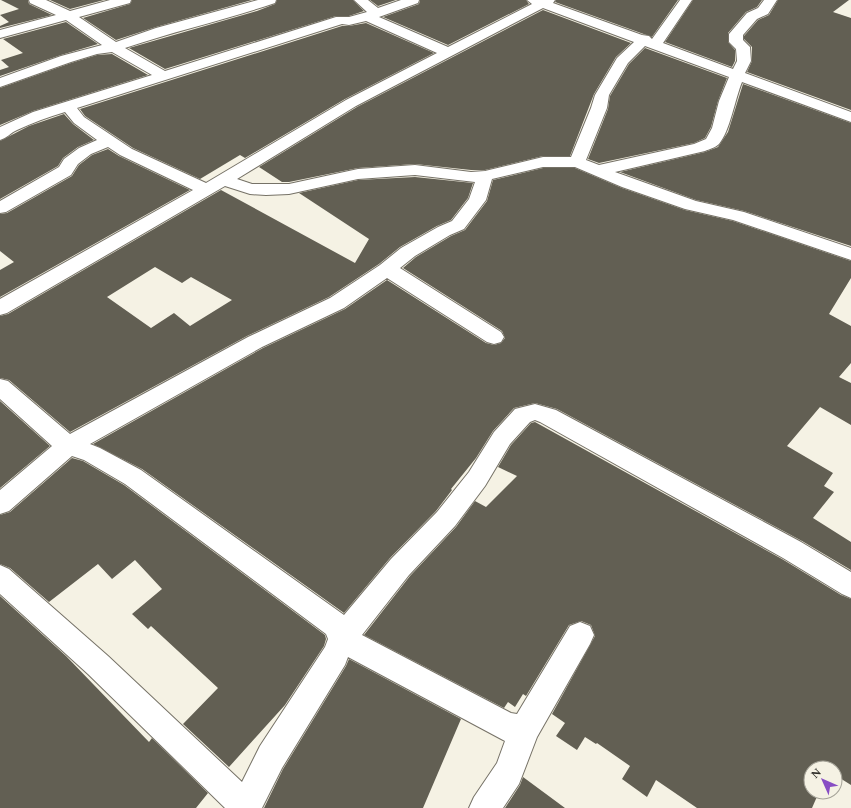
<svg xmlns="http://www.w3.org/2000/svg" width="851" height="808" font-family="Spectral,serif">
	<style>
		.building { fill: #625f53; fill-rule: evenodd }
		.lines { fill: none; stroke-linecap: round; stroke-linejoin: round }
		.minor-casing { stroke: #767267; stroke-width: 2 }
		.minor { fill: #fff; fill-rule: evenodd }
	</style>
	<rect width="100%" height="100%" fill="#f5f2e4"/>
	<path class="building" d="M 1,0 L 28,0 L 29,4 L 52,15 L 0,28 L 0,26 L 9,22 L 0,15 L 19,9 Z
		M 50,0 L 104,0 L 70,9 Z
		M 132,0 L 252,0 L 156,27 L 116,40 L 83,18 L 130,4 Z
		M 277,0 L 353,0 L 364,11 L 349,16 L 336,16 L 165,69 L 129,48 L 257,11 L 275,4 Z
		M 370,0 L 396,0 L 378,6 Z
		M 420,0 L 526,0 L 529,4 L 448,45 L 383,17 L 419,4 Z
		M 556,0 L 678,0 L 652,37 L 555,2 Z
		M 693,0 L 762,0 L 757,7 L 746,12 L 728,33 L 728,42 L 735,50 L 735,61 L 732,67 L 665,42 Z
		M 778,0 L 849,0 L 833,12 L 851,18 L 851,110 L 747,72 L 752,61 L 752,47 L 744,39 L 744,36 L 758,20 L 769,15 Z
		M 543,10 L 631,43 L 616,57 L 594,94 L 570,156 L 543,156 L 485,170 L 471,170 L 415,164 L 358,168 L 289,182 L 282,182 L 259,167 L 357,107 Z
		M 66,22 L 98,44 L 61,55 L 0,76 L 0,70 L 9,67 L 1,60 L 23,53 L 3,39 Z
		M 366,23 L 434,53 L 345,99 L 245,158 L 240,155 L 200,179 L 133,148 L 85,116 L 80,109 L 342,26 L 349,26 Z
		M 645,48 L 727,78 L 718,101 L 711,127 L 705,138 L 694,143 L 599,163 L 588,159 L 608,109 L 610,96 L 629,64 Z
		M 112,54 L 148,75 L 33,111 L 0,125 L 0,88 L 71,63 L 97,55 Z
		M 743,84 L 851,123 L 851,246 L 744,211 L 696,200 L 620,172 L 705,152 L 718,147 L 728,132 Z
		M 64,114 L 73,124 L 94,140 L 78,147 L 63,158 L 58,166 L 0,199 L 0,141 L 29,126 Z
		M 108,149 L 119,156 L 190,190 L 0,297 L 0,270 L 14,262 L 0,251 L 0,214 L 7,213 L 72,176 L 79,165 L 92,155 Z
		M 543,168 L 575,168 L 622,188 L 685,210 L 733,221 L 851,261 L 851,278 L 829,314 L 851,326 L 851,363 L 839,377 L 851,383 L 851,425 L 820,407 L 787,446 L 833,473 L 824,486 L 834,492 L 813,518 L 851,542 L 851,570 L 802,541 L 557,409 L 535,403 L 514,408 L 493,431 L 476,458 L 451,489 L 452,490 L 436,511 L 390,558 L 344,613 L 142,469 L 93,444 L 263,348 L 345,309 L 387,280 L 486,343 L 494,345 L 501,343 L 505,338 L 502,331 L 403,268 L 416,257 L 451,236 L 465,230 L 487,201 L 493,180 Z
		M 415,177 L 473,183 L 468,198 L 451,220 L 437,226 L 400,247 L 379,264 L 329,297 L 247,336 L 70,432 L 9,380 L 0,378 L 0,316 L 8,314 L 221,190 L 355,263 L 369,239 L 299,193 L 358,180 ZM 155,267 L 182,283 L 191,277 L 232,300 L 190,326 L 174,313 L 151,328 L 107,297 Z
		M 0,401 L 50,446 L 0,488 Z
		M 535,422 L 782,559 L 841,595 L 851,599 L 851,785 L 835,775 L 835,768 L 811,768 L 811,792 L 819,792 L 812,808 L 697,808 L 656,780 L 647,797 L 622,779 L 630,766 L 597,743 L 596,744 L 585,737 L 577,750 L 556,736 L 565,723 L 552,714 L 595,636 L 591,625 L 581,621 L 569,625 L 526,696 L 523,694 L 515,707 L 508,702 L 504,708 L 364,635 L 410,576 L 456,527 L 475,501 L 486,507 L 517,476 L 498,467 L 511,445 L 531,423 Z
		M 72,458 L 83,461 L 124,485 L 325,635 L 326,639 L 324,646 L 285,705 L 229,767 L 183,724 L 218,688 L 151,626 L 148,629 L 132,614 L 162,589 L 135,560 L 112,579 L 98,564 L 49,602 L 10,568 L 0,564 L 0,515 L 10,512 Z
		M 0,596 L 66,656 L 149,742 L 152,738 L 208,793 L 196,808 L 0,808 Z
		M 349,659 L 461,719 L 423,808 L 264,808 L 283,769 L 346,666 Z
		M 523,777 L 565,808 L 505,808 L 520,785 Z"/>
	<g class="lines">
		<g class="minor-casing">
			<path id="minor" d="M 29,0 L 46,0 L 70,11 L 110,0 L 131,0 L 130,3 L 79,17 L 116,42 L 156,28 L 258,0 L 276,0 L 275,3 C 225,20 175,31 125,48 L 165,71 L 336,17 L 349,17 L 367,12 L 354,0 L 368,0 L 378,8 L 401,0 L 419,0 L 418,3 L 379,17 L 448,47 L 532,4 L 527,0 L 555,0 L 553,3 L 642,35 L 649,36 L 652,39 L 680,0 L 692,0 L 663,43 L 733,69 L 737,61 L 736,49 L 729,42 L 729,34 L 747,13 L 758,8 L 764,0 L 777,0 L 768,14 L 757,19 L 743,35 L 743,40 L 750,47 L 751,61 L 745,73 L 851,112 L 851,122 L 742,82 C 735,99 730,131 719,144 C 715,148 709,149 705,151 L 615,172 L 696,201 L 744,212 L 851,248 L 851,260 L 733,220 L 685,209 L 622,187 L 575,167 L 543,167 L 492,179 L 486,200 L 464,229 L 450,235 L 415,256 L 400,268 L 501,332 L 504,337 L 501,342 L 494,344 L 487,342 L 387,278 L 344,308 L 262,347 L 90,444 L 100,448 L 141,470 L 344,615 L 391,559 L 437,512 L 469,472 L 494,432 L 515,409 L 535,404 L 556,410 L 801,542 L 851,572 L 851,598 L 842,594 L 783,558 L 540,422 L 535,420 L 530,422 L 510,444 L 485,486 L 455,526 L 409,575 L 362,635 L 511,713 L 517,714 L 570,626 L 580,622 L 590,626 L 594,635 L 590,644 L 537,737 L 519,784 L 503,808 L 469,808 L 474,797 L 497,763 L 505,741 L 348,657 L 345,665 L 282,768 L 262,808 L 225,808 L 88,674 L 0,594 L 0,565 L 9,569 L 108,656 L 242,782 L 260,746 L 325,647 L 328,639 L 326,634 L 125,484 L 84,460 L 72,456 L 9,511 L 0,514 L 0,490 L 52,446 L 0,399 L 0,379 L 8,381 L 70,434 L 248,337 L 330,298 L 380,265 L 401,248 L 438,227 L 452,221 L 469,199 L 475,182 L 415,175 L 358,179 L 289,194 L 266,195 L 250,194 L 225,186 L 7,313 L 0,315 L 0,299 L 193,190 L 120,155 L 108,147 L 91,154 L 78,164 L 71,175 L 6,212 L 0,213 L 0,201 L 59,167 L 64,159 L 79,148 L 97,140 L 74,123 L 65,112 C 48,117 32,123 17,130 C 10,133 7,138 0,140 L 0,127 L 33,112 L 152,75 L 112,52 L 97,54 L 71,62 L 0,87 L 0,78 L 61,56 L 102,45 L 66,20 L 0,38 L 0,30 L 56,15 L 30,3 ZM 543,8 L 634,42 L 617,58 L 595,95 L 591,108 L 571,157 L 543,157 L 485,171 L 471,172 L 415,165 L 358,169 L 289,184 L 252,184 L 237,179 L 356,106 ZM 366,21 L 437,53 L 346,100 L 206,183 L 132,149 L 84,117 L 77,108 L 342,24 L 349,25 ZM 645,46 L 729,77 L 719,101 L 712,128 L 706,139 L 694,144 L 599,165 L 586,160 L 607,108 L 609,95 L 628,63 Z"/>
		</g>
		<use href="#minor" class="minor"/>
	</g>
	<g transform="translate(823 780) rotate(315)"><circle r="19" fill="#f5f2e4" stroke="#a5a398"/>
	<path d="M0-3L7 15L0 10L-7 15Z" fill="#884ec4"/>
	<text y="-6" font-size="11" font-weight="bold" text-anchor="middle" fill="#2d2c27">N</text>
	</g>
</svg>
